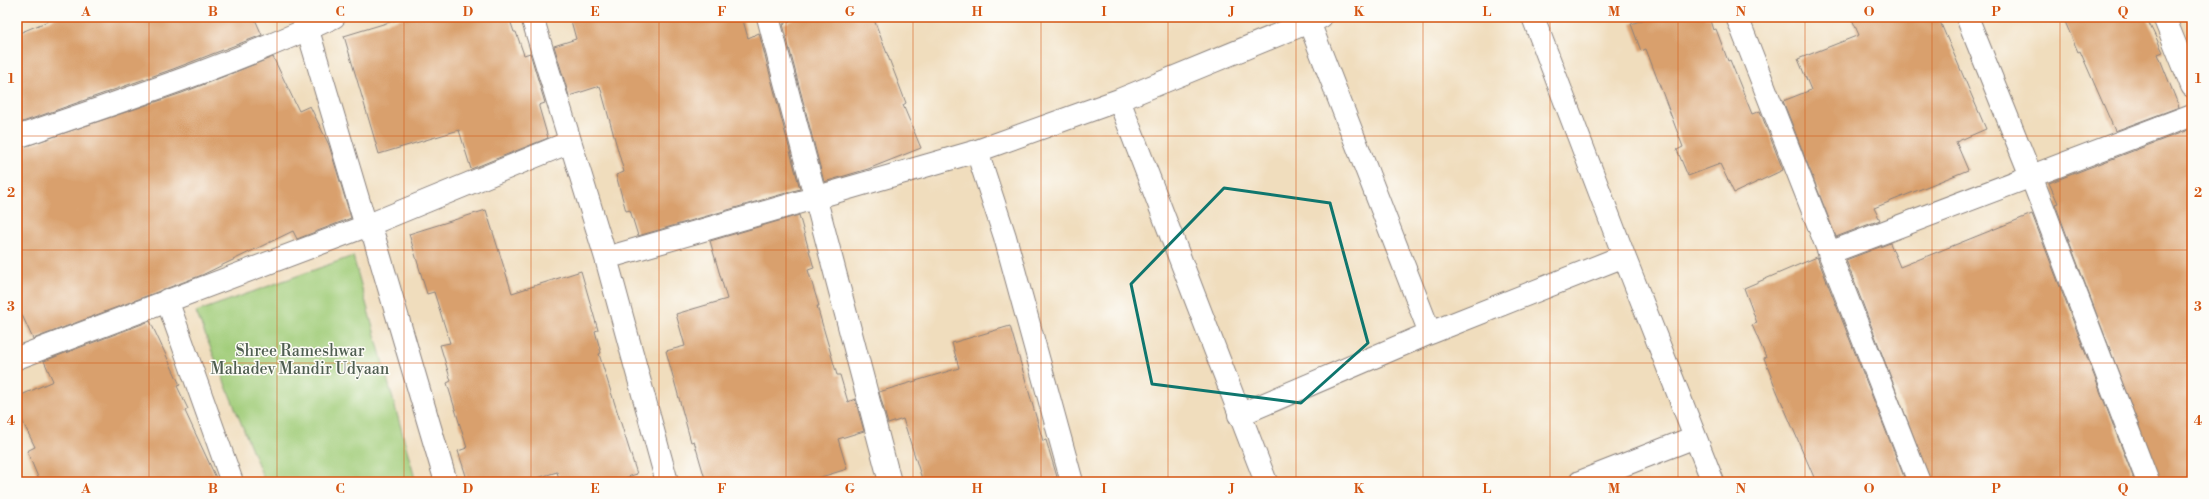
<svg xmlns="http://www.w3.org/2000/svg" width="2209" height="499" font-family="'Libre Bodoni',serif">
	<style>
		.green { fill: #a2cd7a; stroke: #62785a }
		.building { fill: #d9a06d }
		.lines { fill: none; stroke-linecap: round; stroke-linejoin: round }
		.minor-casing { stroke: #89807c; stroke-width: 24 }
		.minor { stroke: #fff; stroke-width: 22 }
		.marked { fill: none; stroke: #0f766e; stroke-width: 3; stroke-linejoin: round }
		.grid { fill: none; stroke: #d45411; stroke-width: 1; stroke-opacity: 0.55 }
		.labels { text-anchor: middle; stroke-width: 3; stroke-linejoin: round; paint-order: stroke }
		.park-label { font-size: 16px; fill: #4f5e51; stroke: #fdfcf7 }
		.neatline { fill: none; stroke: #d45411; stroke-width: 1.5 }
		.grid-label { font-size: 13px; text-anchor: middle; font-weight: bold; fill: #d45411 }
	</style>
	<rect width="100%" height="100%" fill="#fdfcf7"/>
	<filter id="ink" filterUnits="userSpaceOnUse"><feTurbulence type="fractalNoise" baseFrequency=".025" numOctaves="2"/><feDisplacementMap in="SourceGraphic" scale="8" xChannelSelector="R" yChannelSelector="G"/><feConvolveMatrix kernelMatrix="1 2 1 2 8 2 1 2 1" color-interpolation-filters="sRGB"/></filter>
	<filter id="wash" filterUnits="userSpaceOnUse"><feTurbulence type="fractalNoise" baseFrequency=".012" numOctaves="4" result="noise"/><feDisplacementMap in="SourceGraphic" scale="16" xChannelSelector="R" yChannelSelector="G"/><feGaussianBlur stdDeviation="0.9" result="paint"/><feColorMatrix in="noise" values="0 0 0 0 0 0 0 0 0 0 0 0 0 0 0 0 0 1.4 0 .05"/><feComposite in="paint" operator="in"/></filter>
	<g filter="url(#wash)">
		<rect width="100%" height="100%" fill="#f0ddbd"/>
		<path class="green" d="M 353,256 L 416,482 L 265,482 L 196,312 Z"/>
		<g id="blocks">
			<path class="building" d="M 58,17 L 254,17 L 262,35 L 173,69 L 17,124 L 17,34 Z
				M 406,17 L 509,17 L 514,32 L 516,32 L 524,55 L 530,53 L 545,103 L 539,105 L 539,107 L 548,138 L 471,169 L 459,130 L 379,154 L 344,36 Z
				M 570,17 L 742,17 L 748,38 L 759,33 L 800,189 L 638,236 L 630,210 L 626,211 L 616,175 L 624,172 L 600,86 L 569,96 L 554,46 L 576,39 Z
				M 799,17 L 873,17 L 906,103 L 903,105 L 921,148 L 868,169 L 824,182 L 783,24 Z
				M 1651,17 L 1709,17 L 1713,30 L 1716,29 L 1728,61 L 1730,60 L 1752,114 L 1760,111 L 1783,170 L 1734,193 L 1720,164 L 1688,176 L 1677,150 L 1683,147 L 1646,49 L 1641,51 L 1631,24 Z
				M 1851,17 L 1938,17 L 1986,129 L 1956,142 L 1968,170 L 1874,208 L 1880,220 L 1836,237 L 1783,101 L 1811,90 L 1798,59 L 1859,35 Z
				M 2063,17 L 2146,17 L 2163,52 L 2158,54 L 2179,107 L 2115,131 L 2080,51 L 2078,52 Z
				M 273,57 L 299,111 L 310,106 L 329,145 L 351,218 L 297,239 L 293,231 L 202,275 L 33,339 L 17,304 L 17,149 L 182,93 Z
				M 2188,130 L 2192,138 L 2192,482 L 2160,482 L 2055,204 L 2058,203 L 2049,183 Z
				M 486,210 L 512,293 L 581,271 L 598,330 L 595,331 L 601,353 L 599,354 L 637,474 L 612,482 L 560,482 L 557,472 L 524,482 L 468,482 L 458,451 L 467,448 L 447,383 L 451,381 L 440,345 L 450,343 L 434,292 L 427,294 L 409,234 Z
				M 2032,214 L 2135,482 L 1931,482 L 1846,260 L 1890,243 L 1900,267 Z
				M 799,215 L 814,268 L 808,270 L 819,306 L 817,306 L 837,375 L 840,375 L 848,402 L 855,399 L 864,431 L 838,439 L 847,469 L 805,482 L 706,482 L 694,441 L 691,442 L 666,351 L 685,346 L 676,314 L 727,299 L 710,241 Z
				M 1817,257 L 1818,259 L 1906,482 L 1816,482 L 1776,389 L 1764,358 L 1766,357 L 1752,325 L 1757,323 L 1744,288 Z
				M 150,321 L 180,385 L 177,386 L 188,409 L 185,411 L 218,482 L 40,482 L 27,451 L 35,447 L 17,410 L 17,397 L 53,381 L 44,361 Z
				M 1010,326 L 1043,441 L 1046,440 L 1057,477 L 1042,482 L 923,482 L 903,419 L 888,424 L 879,392 L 959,368 L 952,343 Z"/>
		</g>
	</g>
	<g filter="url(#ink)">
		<use href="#blocks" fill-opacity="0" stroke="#89807c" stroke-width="1"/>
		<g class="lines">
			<g class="minor-casing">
				<path id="minor" d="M 304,17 L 366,226 L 374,237 L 446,482
					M 532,17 L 606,258 L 667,482
					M 768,17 L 890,482
					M 1533,17 L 1624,256 L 1713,482
					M 1737,17 L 1919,482
					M 1967,17 L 2031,176 L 2148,482
					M 2164,17 L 2192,86
					M 1309,22 L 1430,333
					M 1119,100 L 1266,482
					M 17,137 C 124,100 232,65 334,17
					M 977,151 L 1005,237 L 1072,482
					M 1829,253 L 2192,115
					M 606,258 L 977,151 L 1119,100 L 1321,17
					M 167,300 L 232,482
					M 17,358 L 366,226 L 570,142
					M 1239,415 L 1430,333 L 1624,256
					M 1580,482 L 1695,437"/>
			</g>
			<use href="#minor" class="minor"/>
		</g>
	</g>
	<path class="marked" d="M 1224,188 L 1330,203 L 1368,343 L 1301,403 L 1152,384 L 1131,284 Z"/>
	<path class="grid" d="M 149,17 L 149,482M 277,17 L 277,482M 404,17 L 404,482M 531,17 L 531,482M 659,17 L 659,482M 786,17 L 786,482M 913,17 L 913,482M 1041,17 L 1041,482M 1168,17 L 1168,482M 1296,17 L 1296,482M 1423,17 L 1423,482M 1550,17 L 1550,482M 1678,17 L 1678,482M 1805,17 L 1805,482M 1932,17 L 1932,482M 2060,17 L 2060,482M 17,136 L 2192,136M 17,250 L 2192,250M 17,363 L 2192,363"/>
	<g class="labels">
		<g class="park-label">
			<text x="300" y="356">Shree Rameshwar<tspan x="300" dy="18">Mahadev Mandir Udyaan</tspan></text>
		</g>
	</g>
	<rect width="2209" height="499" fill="none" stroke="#fdfcf7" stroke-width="44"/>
	<rect x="22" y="22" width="2165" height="455" class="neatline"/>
	<g class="grid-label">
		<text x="86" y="16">A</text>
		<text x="213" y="16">B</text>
		<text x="340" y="16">C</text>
		<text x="468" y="16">D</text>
		<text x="595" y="16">E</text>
		<text x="722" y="16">F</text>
		<text x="850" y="16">G</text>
		<text x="977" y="16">H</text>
		<text x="1104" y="16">I</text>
		<text x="1232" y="16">J</text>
		<text x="1359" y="16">K</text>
		<text x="1487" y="16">L</text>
		<text x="1614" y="16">M</text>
		<text x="1741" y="16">N</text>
		<text x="1869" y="16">O</text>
		<text x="1996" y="16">P</text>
		<text x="2123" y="16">Q</text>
		<text x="11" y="83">1</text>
		<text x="2198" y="83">1</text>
		<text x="11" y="197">2</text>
		<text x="2198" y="197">2</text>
		<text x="11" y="311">3</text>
		<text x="2198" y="311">3</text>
		<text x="11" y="425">4</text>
		<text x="2198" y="425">4</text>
		<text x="86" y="493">A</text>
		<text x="213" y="493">B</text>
		<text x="340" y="493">C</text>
		<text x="468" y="493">D</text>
		<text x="595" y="493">E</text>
		<text x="722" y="493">F</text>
		<text x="850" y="493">G</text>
		<text x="977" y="493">H</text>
		<text x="1104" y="493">I</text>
		<text x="1232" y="493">J</text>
		<text x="1359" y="493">K</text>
		<text x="1487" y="493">L</text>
		<text x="1614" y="493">M</text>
		<text x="1741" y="493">N</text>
		<text x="1869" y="493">O</text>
		<text x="1996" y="493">P</text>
		<text x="2123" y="493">Q</text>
	</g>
</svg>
